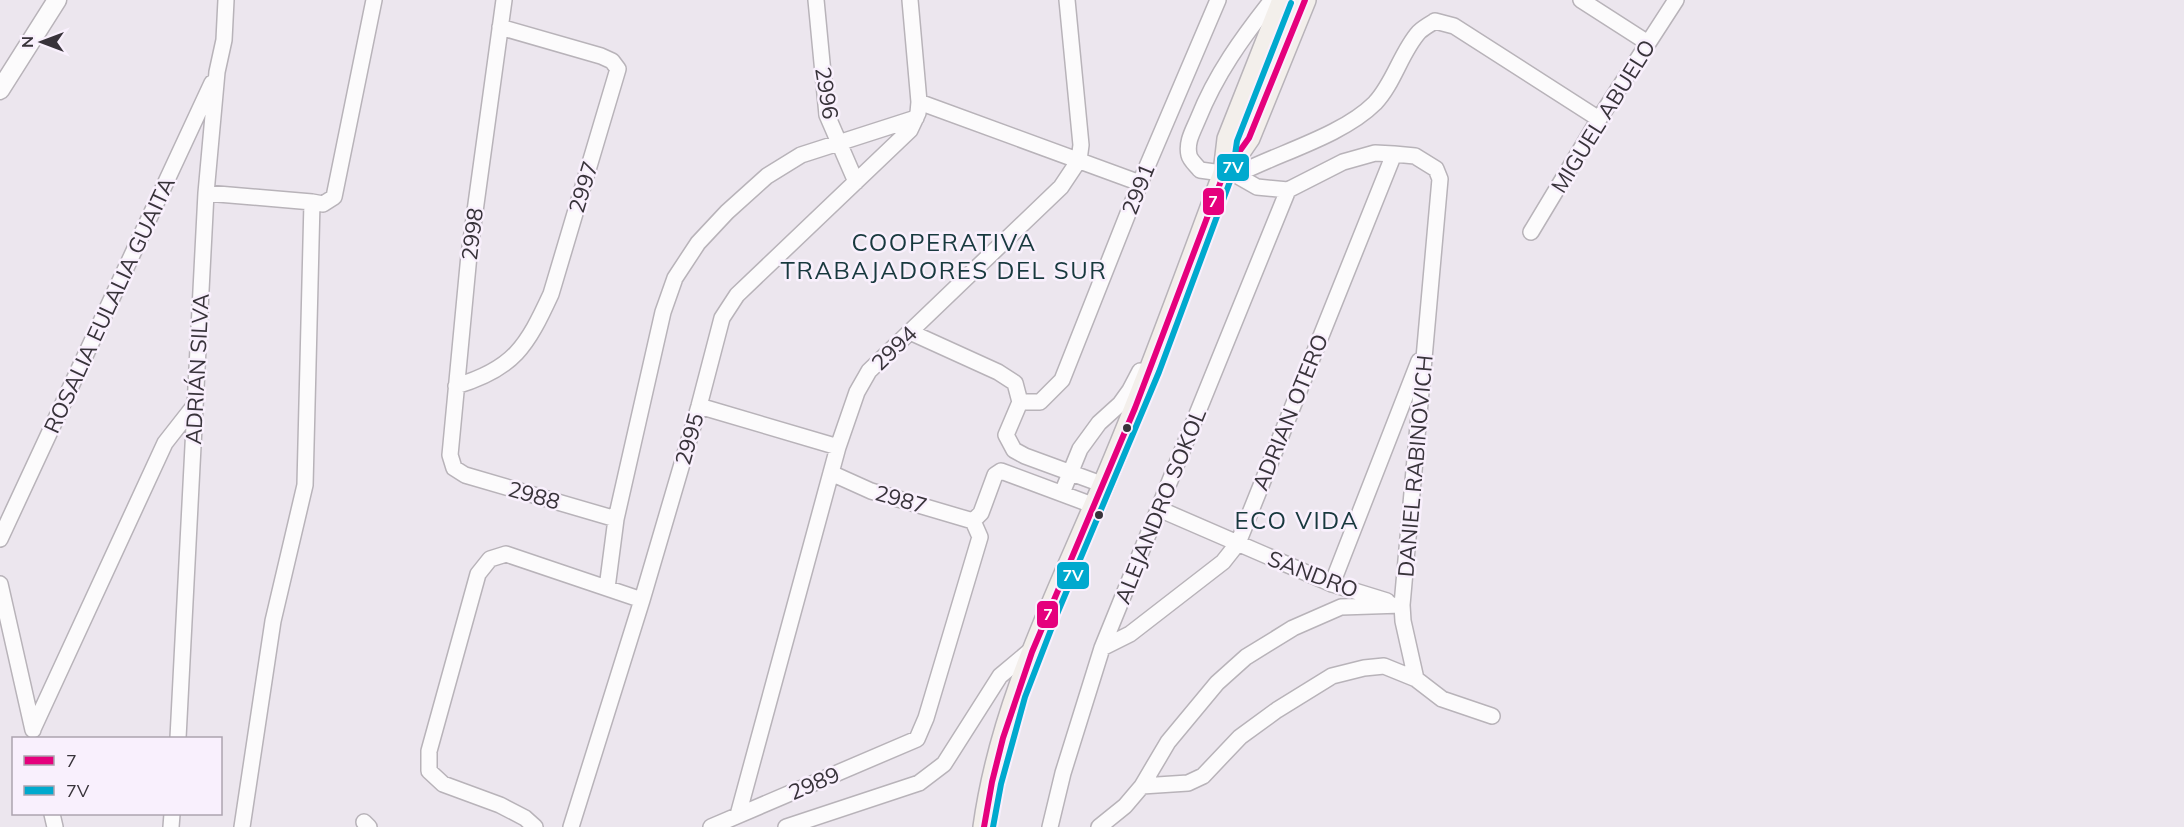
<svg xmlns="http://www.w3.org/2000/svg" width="2184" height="827" font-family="Mulish,sans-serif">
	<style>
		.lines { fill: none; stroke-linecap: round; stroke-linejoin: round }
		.minor-casing { stroke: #b8b3b9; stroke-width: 18 }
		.tertiary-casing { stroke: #b8b3b9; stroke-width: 21 }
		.secondary-casing { stroke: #b8b3b9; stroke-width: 24 }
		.minor { stroke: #fcfbfc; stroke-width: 15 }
		.tertiary { stroke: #fcfbfc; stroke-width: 18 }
		.secondary { stroke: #f3efeb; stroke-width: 21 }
		.bus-1-casing { stroke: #f9f0fd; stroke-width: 10 }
		.bus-2-casing { stroke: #f9f0fd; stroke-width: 10 }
		.bus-1 { stroke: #e5007d; stroke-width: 6 }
		.bus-2 { stroke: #00a9ce; stroke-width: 6 }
		.bus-dot { fill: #38333a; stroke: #f9f0fd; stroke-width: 2 }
		.labels { text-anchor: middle; stroke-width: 5; stroke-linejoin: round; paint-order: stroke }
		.street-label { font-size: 22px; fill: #38333a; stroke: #f9f0fd }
		.neighbourhood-label { font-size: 24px; letter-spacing: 1.5px; fill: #18393e; stroke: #f9f0fd }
		.line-badge { stroke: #f9f0fd; stroke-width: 2 }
		.badge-label { font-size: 16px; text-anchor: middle; font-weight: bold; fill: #fff }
	</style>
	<rect width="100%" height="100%" fill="#ece6ee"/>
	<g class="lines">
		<g class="minor-casing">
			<path id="minor" d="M 504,0 L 469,255 L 450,455 L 454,468 L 465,475 L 616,519
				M 816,0 L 827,115 L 856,182
				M 1272,0 C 1242,38 1216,74 1198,119 C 1193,131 1186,142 1189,155 C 1190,160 1196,165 1200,170 L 1236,175 L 1257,187 L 1288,190 L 1343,162 L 1375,153 L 1394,154 L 1415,156 L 1436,169 L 1440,179 L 1402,605 L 1403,621 L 1416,679
				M 1581,0 L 1648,43
				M 919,102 L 1140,183
				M 1236,175 C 1278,153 1342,136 1375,103 C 1394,83 1401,52 1419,32 C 1423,28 1430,24 1435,21 L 1454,26 L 1599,119
				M 206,193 L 312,202 L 305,485 L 273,621 L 242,827
				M 312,202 L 323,204 L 334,197 L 374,0
				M 1531,232 L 1599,119 L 1676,0
				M 910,332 L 998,372 L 1015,383 L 1020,402 L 1006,435 L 1014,450 L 1025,456 L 1104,485
				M 456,386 C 514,369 527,346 551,294 L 618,69 L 612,61 L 601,56 L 500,27
				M 1020,402 L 1040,402 L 1062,380 L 1140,183 L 1218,0
				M 699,406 L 838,447
				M 831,473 L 871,491 L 973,521
				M 1062,493 L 1080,449 L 1099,423 L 1120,404 L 1130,390 L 1140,371
				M 1159,509 L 1332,584 L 1387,601
				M 973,521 L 981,513 L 995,475 L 1001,471 L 1095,506
				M 0,539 L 212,83
				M 0,584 L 33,730
				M 1332,584 L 1419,361
				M 607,588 L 616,519 L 663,312 L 675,278 L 698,243 L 727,212 L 767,176 L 801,155 L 916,118
				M 1102,648 L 1130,634 L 1223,562 L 1238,543 L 1394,154
				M 33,729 L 165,443 L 194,406
				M 178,738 L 206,193 L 217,72 L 224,40 L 226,0
				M 1142,786 L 1188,783 L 1203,776 L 1240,737 L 1277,710 L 1332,676 L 1364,668 L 1384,666 L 1416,679 L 1442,699 L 1492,716
				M 52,814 L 55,827
				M 738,815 L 838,447 L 857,392 L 869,371 L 1061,187 L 1079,160 L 1081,145 L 1067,0
				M 364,822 L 369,827
				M 171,827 L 172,814
				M 535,827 L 525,818 L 500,805 L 443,784 L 429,771 L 429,751 L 478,574 L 490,559 L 506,554 L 642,600
				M 571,827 L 642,600 L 699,406 L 722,318 L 737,295 L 910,130 L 918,113 L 919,102 L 910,0
				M 711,827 L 917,739 L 926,718 L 980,537 L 973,521
				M 786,827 L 919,783 L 944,764 L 1000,676 L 1031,650
				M 1050,827 L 1063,773 L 1102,648 L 1288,190
				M 1099,827 L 1125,806 L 1142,786 L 1168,742 L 1217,683 L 1246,657 L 1293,628 L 1341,607 L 1402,605"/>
		</g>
		<g class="tertiary-casing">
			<path id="tertiary" d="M 0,90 L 57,0"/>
		</g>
		<g class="secondary-casing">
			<path id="secondary" d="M 1227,170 L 1249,138 L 1305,0
				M 984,827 C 1001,704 1056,598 1103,486 C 1147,383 1185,277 1224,173 L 1228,139 L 1283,0"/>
		</g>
		<use href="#minor" class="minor"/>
		<use href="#tertiary" class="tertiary"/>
		<use href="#secondary" class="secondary"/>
		<g class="bus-1-casing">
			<path id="bus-1" d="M 984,827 L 992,782 L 1003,738 L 1032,652 L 1135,408 L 1224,173 L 1249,138 L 1305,0"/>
		</g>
		<g class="bus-2-casing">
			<path id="bus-2" d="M 993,827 L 1001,784 L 1025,697 L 1057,614 L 1159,372 L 1232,176 L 1237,141 L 1291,3"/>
		</g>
		<use href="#bus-1" class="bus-1"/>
		<use href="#bus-2" class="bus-2"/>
	</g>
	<g class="bus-dot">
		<circle cx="1127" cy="428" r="5"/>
		<circle cx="1099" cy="515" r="5"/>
	</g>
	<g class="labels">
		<g class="street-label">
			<text transform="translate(827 93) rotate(81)" y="8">2996</text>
			<text transform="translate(1603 116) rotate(-58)" y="8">MIGUEL ABUELO</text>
			<text transform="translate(583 187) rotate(-73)" y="8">2997</text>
			<text transform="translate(1138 189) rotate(-68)" y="8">2991</text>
			<text transform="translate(472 234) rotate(-83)" y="8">2998</text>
			<text transform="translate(109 305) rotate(-65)" y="8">ROSALIA EULALIA GUAITA</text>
			<text transform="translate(894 348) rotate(-44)" y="8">2994</text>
			<text transform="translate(197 369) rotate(-87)" y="8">ADRIÁN SILVA</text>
			<text transform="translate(1290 412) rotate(-68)" y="8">ADRIAN OTERO</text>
			<text transform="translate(689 439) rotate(-74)" y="8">2995</text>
			<text transform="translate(1415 466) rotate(-85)" y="8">DANIEL RABINOVICH</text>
			<text transform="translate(534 495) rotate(16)" y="8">2988</text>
			<text transform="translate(901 499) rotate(16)" y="8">2987</text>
			<text transform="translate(1160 506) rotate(-68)" y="8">ALEJANDRO SOKOL</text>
			<text transform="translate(1313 574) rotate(21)" y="8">SANDRO</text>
			<text transform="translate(814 783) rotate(-23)" y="8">2989</text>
		</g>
		<g class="neighbourhood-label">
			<text x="944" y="251">COOPERATIVA<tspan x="944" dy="28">TRABAJADORES DEL SUR</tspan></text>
			<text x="1297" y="529">ECO VIDA</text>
		</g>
	</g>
	<g class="line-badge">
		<rect x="1216" y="153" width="34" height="29" rx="6" fill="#00a9ce"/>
		<rect x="1202" y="187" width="23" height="29" rx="6" fill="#e5007d"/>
		<rect x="1056" y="561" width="34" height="29" rx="6" fill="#00a9ce"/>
		<rect x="1036" y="600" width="23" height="29" rx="6" fill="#e5007d"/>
	</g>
	<g class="badge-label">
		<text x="1233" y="173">7V</text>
		<text x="1213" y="207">7</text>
		<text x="1073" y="581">7V</text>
		<text x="1048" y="620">7</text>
	</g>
	<rect x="12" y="737" width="210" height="78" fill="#f9f0fd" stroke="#aca4af" stroke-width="1.5"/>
	<rect x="24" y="756" width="30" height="9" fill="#e5007d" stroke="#aca4af" stroke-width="1.5"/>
	<text x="66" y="767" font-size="18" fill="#38333a">7</text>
	<rect x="24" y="786" width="30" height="9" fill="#00a9ce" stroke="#aca4af" stroke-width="1.5"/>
	<text x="66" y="797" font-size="18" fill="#38333a">7V</text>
	<g transform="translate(42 42) rotate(270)" stroke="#f9f0fd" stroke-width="4.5" paint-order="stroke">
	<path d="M0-4.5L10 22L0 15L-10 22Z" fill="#38333a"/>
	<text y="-9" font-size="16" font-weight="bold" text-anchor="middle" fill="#38333a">N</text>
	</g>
</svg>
